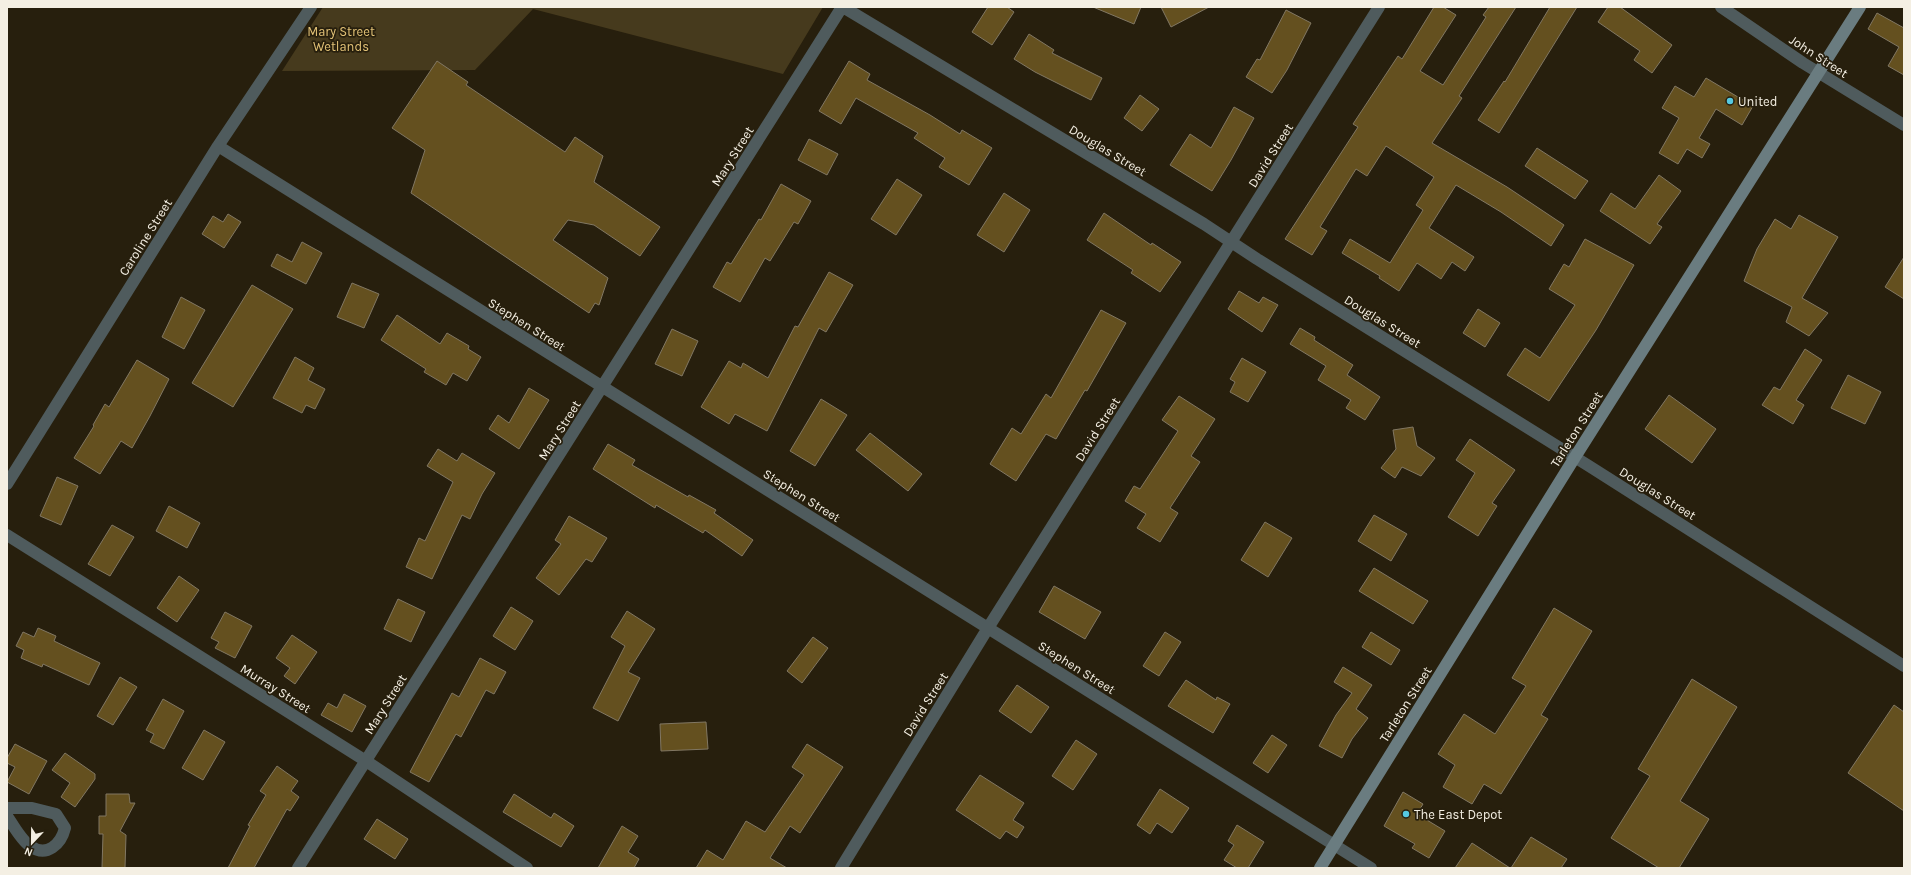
<svg xmlns="http://www.w3.org/2000/svg" width="1911" height="875" font-family="Karla,sans-serif">
	<style>
		.green { fill: #463a1d }
		.building { fill: #64501f; stroke: #817763 }
		.lines { fill: none; stroke-linecap: round; stroke-linejoin: round }
		.street { stroke: #4f5b5d; stroke-width: 12 }
		.secondary { stroke: #6a7c80; stroke-width: 12 }
		.poi-dot { fill: #56c9e0; stroke: #271f0d; stroke-width: 1.5 }
		.labels { text-anchor: middle; stroke-width: 3.5; stroke-linejoin: round; paint-order: stroke }
		.park-label { font-size: 13px; fill: #e2c277; stroke: #271f0d }
		.street-label { font-size: 13px; fill: #f4efe3; stroke: #271f0d }
		.poi-label { font-size: 13px; fill: #f4efe3; stroke: #271f0d; text-anchor: start }
	</style>
	<rect width="100%" height="100%" fill="#271f0d"/>
	<path class="green" d="M 323,7 L 823,7 L 783,74 L 533,9 L 475,70 L 282,71 Z"/>
	<path class="building" d="M 988,7 L 1007,7 L 1014,12 L 992,45 L 972,32 Z
		M 1093,7 L 1141,7 L 1134,24 Z
		M 1161,7 L 1209,7 L 1171,27 Z
		M 1434,7 L 1443,7 L 1456,15 L 1420,71 L 1443,85 L 1486,17 L 1483,15 L 1489,7 L 1516,7 L 1459,96 L 1462,98 L 1432,143 L 1507,187 L 1564,225 L 1551,246 L 1501,212 L 1456,185 L 1429,228 L 1474,257 L 1465,271 L 1452,262 L 1441,279 L 1417,263 L 1399,291 L 1379,278 L 1380,276 L 1342,253 L 1350,239 L 1390,263 L 1423,210 L 1416,205 L 1434,177 L 1386,146 L 1367,176 L 1356,169 L 1320,227 L 1327,231 L 1312,255 L 1285,239 L 1358,127 L 1353,124 L 1398,56 L 1402,59 Z
		M 1550,7 L 1577,7 L 1499,133 L 1478,120 L 1504,81 L 1505,82 Z
		M 1608,7 L 1620,7 L 1672,45 L 1652,73 L 1634,60 L 1640,51 L 1598,22 Z
		M 1286,10 L 1311,23 L 1287,70 L 1272,93 L 1246,77 L 1257,59 L 1260,60 Z
		M 1877,13 L 1904,28 L 1904,75 L 1888,66 L 1899,47 L 1868,29 Z
		M 1029,34 L 1054,50 L 1052,53 L 1102,78 L 1091,100 L 1035,72 L 1014,59 Z
		M 437,61 L 468,82 L 466,85 L 565,152 L 575,137 L 603,156 L 594,182 L 660,227 L 640,256 L 594,225 L 568,220 L 553,240 L 608,278 L 599,305 L 595,303 L 589,313 L 411,193 L 425,150 L 392,128 Z
		M 849,61 L 870,74 L 867,80 L 930,115 L 960,134 L 962,130 L 992,148 L 969,185 L 939,167 L 945,158 L 914,138 L 918,133 L 856,98 L 841,124 L 819,111 Z
		M 1706,78 L 1753,106 L 1742,125 L 1716,109 L 1699,138 L 1710,144 L 1702,158 L 1687,149 L 1678,164 L 1659,153 L 1679,118 L 1662,108 L 1675,86 L 1694,97 Z
		M 1140,95 L 1159,109 L 1142,131 L 1124,118 Z
		M 1234,107 L 1254,118 L 1231,160 L 1212,191 L 1170,165 L 1190,134 L 1211,148 Z
		M 809,139 L 838,154 L 827,175 L 798,160 Z
		M 1537,148 L 1588,181 L 1575,199 L 1525,166 Z
		M 1659,175 L 1681,191 L 1657,224 L 1662,227 L 1650,244 L 1600,211 L 1611,193 L 1635,209 Z
		M 897,179 L 922,195 L 896,235 L 871,219 Z
		M 781,184 L 811,201 L 798,224 L 794,222 L 770,261 L 765,258 L 740,302 L 713,287 L 727,262 L 731,264 L 759,219 L 761,220 Z
		M 1004,193 L 1030,210 L 1004,252 L 977,235 Z
		M 1104,213 L 1151,245 L 1152,243 L 1181,262 L 1160,292 L 1131,273 L 1133,270 L 1087,240 Z
		M 228,214 L 241,222 L 224,248 L 202,234 L 213,216 L 223,222 Z
		M 1799,215 L 1838,237 L 1802,298 L 1828,313 L 1809,336 L 1786,322 L 1792,307 L 1744,281 L 1757,249 L 1775,219 L 1791,229 Z
		M 1585,239 L 1634,265 L 1596,330 L 1549,401 L 1507,375 L 1525,348 L 1540,358 L 1575,305 L 1549,289 L 1564,264 L 1569,267 Z
		M 302,242 L 322,253 L 306,284 L 271,266 L 277,254 L 292,262 Z
		M 1904,257 L 1904,299 L 1885,287 Z
		M 829,272 L 853,285 L 826,332 L 819,328 L 767,431 L 735,414 L 729,424 L 701,407 L 729,361 L 741,368 L 743,363 L 768,378 L 795,326 L 798,327 Z
		M 352,283 L 379,294 L 364,328 L 337,317 Z
		M 252,285 L 293,309 L 233,407 L 192,383 Z
		M 1239,291 L 1259,303 L 1263,297 L 1278,305 L 1262,332 L 1228,309 Z
		M 181,297 L 205,310 L 184,349 L 162,337 Z
		M 1478,309 L 1500,323 L 1485,347 L 1463,333 Z
		M 1101,310 L 1126,323 L 1087,391 L 1085,390 L 1056,439 L 1046,434 L 1016,481 L 990,464 L 1012,428 L 1021,434 L 1046,394 L 1051,398 Z
		M 397,315 L 440,344 L 447,333 L 469,346 L 468,349 L 481,357 L 467,381 L 453,373 L 446,385 L 424,372 L 426,369 L 381,340 Z
		M 1300,328 L 1315,337 L 1314,340 L 1353,365 L 1347,375 L 1380,397 L 1365,420 L 1346,408 L 1351,400 L 1318,380 L 1326,366 L 1290,344 Z
		M 672,329 L 698,341 L 682,376 L 655,364 Z
		M 1805,349 L 1822,360 L 1796,400 L 1804,405 L 1793,424 L 1762,405 L 1774,387 L 1780,390 Z
		M 295,357 L 314,368 L 308,380 L 325,389 L 315,409 L 306,405 L 302,413 L 273,398 Z
		M 1242,358 L 1266,372 L 1248,402 L 1230,392 L 1235,382 L 1230,379 Z
		M 137,360 L 169,379 L 150,416 L 132,448 L 121,441 L 100,474 L 74,458 L 94,426 L 93,425 L 105,404 L 109,407 Z
		M 1848,375 L 1881,392 L 1865,424 L 1831,408 Z
		M 529,388 L 549,400 L 519,449 L 489,429 L 498,415 L 509,423 Z
		M 1669,395 L 1716,429 L 1692,463 L 1645,429 Z
		M 1179,396 L 1215,419 L 1191,456 L 1200,462 L 1170,508 L 1178,513 L 1160,542 L 1137,528 L 1146,514 L 1125,501 L 1134,486 L 1140,489 L 1178,431 L 1162,420 Z
		M 821,399 L 847,415 L 815,466 L 790,451 Z
		M 1413,427 L 1417,446 L 1435,458 L 1421,476 L 1402,467 L 1395,478 L 1381,468 L 1396,449 L 1393,430 Z
		M 870,433 L 922,474 L 908,491 L 856,450 Z
		M 1470,439 L 1515,470 L 1492,503 L 1497,506 L 1478,536 L 1448,517 L 1475,473 L 1456,460 Z
		M 608,444 L 635,460 L 632,465 L 688,497 L 689,495 L 716,510 L 714,513 L 753,540 L 742,556 L 705,530 L 703,533 L 656,505 L 655,508 L 593,469 Z
		M 438,449 L 457,461 L 462,453 L 495,473 L 482,494 L 470,519 L 462,515 L 432,579 L 406,567 L 419,538 L 425,541 L 453,482 L 427,466 Z
		M 57,477 L 78,486 L 61,525 L 40,516 Z
		M 169,506 L 200,523 L 187,548 L 156,531 Z
		M 1374,515 L 1407,534 L 1391,561 L 1358,541 Z
		M 569,516 L 607,538 L 592,562 L 586,559 L 559,595 L 536,578 L 561,544 L 555,540 Z
		M 1265,522 L 1292,538 L 1268,577 L 1241,560 Z
		M 112,525 L 134,537 L 110,576 L 88,564 Z
		M 1374,568 L 1428,601 L 1413,624 L 1359,591 Z
		M 179,576 L 199,590 L 177,622 L 157,608 Z
		M 1054,586 L 1101,612 L 1085,639 L 1039,612 Z
		M 398,599 L 425,612 L 411,642 L 384,629 Z
		M 511,607 L 533,621 L 515,650 L 493,636 Z
		M 1554,608 L 1592,631 L 1541,715 L 1548,719 L 1501,794 L 1484,784 L 1472,804 L 1443,787 L 1455,765 L 1438,754 L 1464,714 L 1495,734 L 1526,686 L 1512,678 Z
		M 627,611 L 655,629 L 628,672 L 640,678 L 618,721 L 593,708 L 625,646 L 611,637 Z
		M 225,612 L 252,626 L 235,658 L 215,648 L 219,642 L 211,638 Z
		M 38,628 L 56,636 L 54,641 L 100,663 L 89,685 L 43,664 L 42,667 L 21,658 L 24,650 L 16,646 L 23,632 L 34,637 Z
		M 1165,632 L 1181,642 L 1159,676 L 1143,666 Z
		M 1371,632 L 1400,650 L 1391,665 L 1362,647 Z
		M 292,635 L 317,652 L 295,684 L 284,676 L 290,668 L 276,658 Z
		M 813,637 L 828,648 L 802,683 L 787,671 Z
		M 480,658 L 506,672 L 494,694 L 486,690 L 461,737 L 456,734 L 429,782 L 410,772 L 452,693 L 459,697 Z
		M 1343,667 L 1372,685 L 1356,709 L 1368,718 L 1352,739 L 1342,758 L 1319,746 L 1336,715 L 1352,693 L 1334,682 Z
		M 120,677 L 137,687 L 113,725 L 97,716 Z
		M 1692,679 L 1737,707 L 1680,801 L 1709,819 L 1679,868 L 1659,868 L 1611,838 L 1650,776 L 1638,769 Z
		M 1186,680 L 1216,700 L 1217,697 L 1230,704 L 1213,733 L 1168,706 Z
		M 1017,685 L 1049,707 L 1031,733 L 999,711 Z
		M 344,694 L 366,706 L 352,732 L 321,715 L 328,703 L 337,708 Z
		M 163,699 L 184,711 L 164,749 L 150,742 L 154,734 L 146,730 Z
		M 1894,705 L 1904,712 L 1904,811 L 1848,773 Z
		M 706,722 L 708,749 L 661,751 L 660,724 Z
		M 204,730 L 225,742 L 203,780 L 182,768 Z
		M 1272,735 L 1287,745 L 1268,773 L 1253,763 Z
		M 1076,740 L 1097,754 L 1073,790 L 1052,776 Z
		M 15,744 L 47,761 L 29,794 L 7,782 L 15,767 L 7,763 L 7,758 Z
		M 807,744 L 843,767 L 800,833 L 790,826 L 770,858 L 787,868 L 696,868 L 707,850 L 723,860 L 746,821 L 765,832 L 804,775 L 792,767 Z
		M 65,753 L 95,774 L 95,779 L 75,807 L 61,797 L 70,783 L 52,770 Z
		M 277,766 L 298,781 L 291,791 L 299,797 L 290,811 L 287,809 L 254,868 L 228,868 L 250,826 L 248,825 L 266,795 L 260,791 Z
		M 980,775 L 1024,803 L 1013,820 L 1024,827 L 1017,838 L 1006,831 L 1000,839 L 956,810 Z
		M 1160,789 L 1189,808 L 1172,833 L 1157,823 L 1150,834 L 1137,825 Z
		M 1403,792 L 1423,804 L 1417,814 L 1445,831 L 1429,858 L 1412,848 L 1415,844 L 1384,826 Z
		M 106,794 L 129,794 L 130,803 L 135,803 L 120,831 L 126,835 L 125,868 L 102,868 L 103,834 L 99,834 L 99,816 L 106,816 Z
		M 514,794 L 551,818 L 554,813 L 574,826 L 561,847 L 503,812 Z
		M 377,819 L 408,839 L 395,859 L 364,839 Z
		M 1237,825 L 1264,842 L 1248,868 L 1237,868 L 1224,860 L 1234,845 L 1228,841 Z
		M 622,826 L 638,836 L 628,852 L 639,859 L 634,868 L 598,868 Z
		M 1531,837 L 1567,859 L 1561,868 L 1511,868 Z
		M 1472,843 L 1510,868 L 1455,868 Z"/>
	<g class="lines">
		<path class="street" d="M 843,7 L 1204,224 L 1257,259 L 1589,466 L 1904,666
			M 1721,7 L 1803,63 L 1904,125
			M 218,146 L 1371,868
			M 7,484 L 218,146 L 311,7
			M 7,535 L 366,761 L 527,868
			M 7,808 L 32,808 L 56,814 L 65,828 C 61,844 47,858 30,846 C 21,840 13,825 7,816
			M 298,868 L 842,7
			M 841,868 L 988,628 L 1379,7"/>
		<path class="secondary" d="M 1320,868 L 1575,457 L 1860,7"/>
	</g>
	<g class="poi-dot">
		<circle cx="1730" cy="101" r="4"/>
		<circle cx="1406" cy="814" r="4"/>
	</g>
	<g class="labels">
		<g class="park-label">
			<text x="341" y="36">Mary Street<tspan x="341" dy="15">Wetlands</tspan></text>
		</g>
		<g class="street-label">
			<text transform="translate(1819 56) rotate(33)" y="5">John Street</text>
			<text transform="translate(1108 150) rotate(31)" y="5">Douglas Street</text>
			<text transform="translate(1270 155) rotate(-58)" y="5">David Street</text>
			<text transform="translate(732 156) rotate(-58)" y="5">Mary Street</text>
			<text transform="translate(145 237) rotate(-58)" y="5">Caroline Street</text>
			<text transform="translate(1383 321) rotate(32)" y="5">Douglas Street</text>
			<text transform="translate(527 324) rotate(32)" y="5">Stephen Street</text>
			<text transform="translate(1097 429) rotate(-58)" y="5">David Street</text>
			<text transform="translate(1576 429) rotate(-58)" y="5">Tarleton Street</text>
			<text transform="translate(559 430) rotate(-58)" y="5">Mary Street</text>
			<text transform="translate(1658 493) rotate(32)" y="5">Douglas Street</text>
			<text transform="translate(802 495) rotate(32)" y="5">Stephen Street</text>
			<text transform="translate(1077 667) rotate(32)" y="5">Stephen Street</text>
			<text transform="translate(276 688) rotate(32)" y="5">Murray Street</text>
			<text transform="translate(385 704) rotate(-58)" y="5">Mary Street</text>
			<text transform="translate(925 704) rotate(-58)" y="5">David Street</text>
			<text transform="translate(1405 704) rotate(-58)" y="5">Tarleton Street</text>
		</g>
		<g class="poi-label">
			<text x="1738" y="106">United</text>
			<text x="1414" y="819">The East Depot</text>
		</g>
	</g>
	<rect width="1911" height="875" fill="none" stroke="#f4efe3" stroke-width="16"/>
	<g transform="translate(32 843) rotate(202)" stroke="#271f0d" stroke-width="3" paint-order="stroke">
	<path d="M0-3L7 15L0 10L-7 15Z" fill="#f4efe3"/>
	<text y="-6" font-size="11" font-weight="bold" text-anchor="middle" fill="#f4efe3">N</text>
	</g>
</svg>
